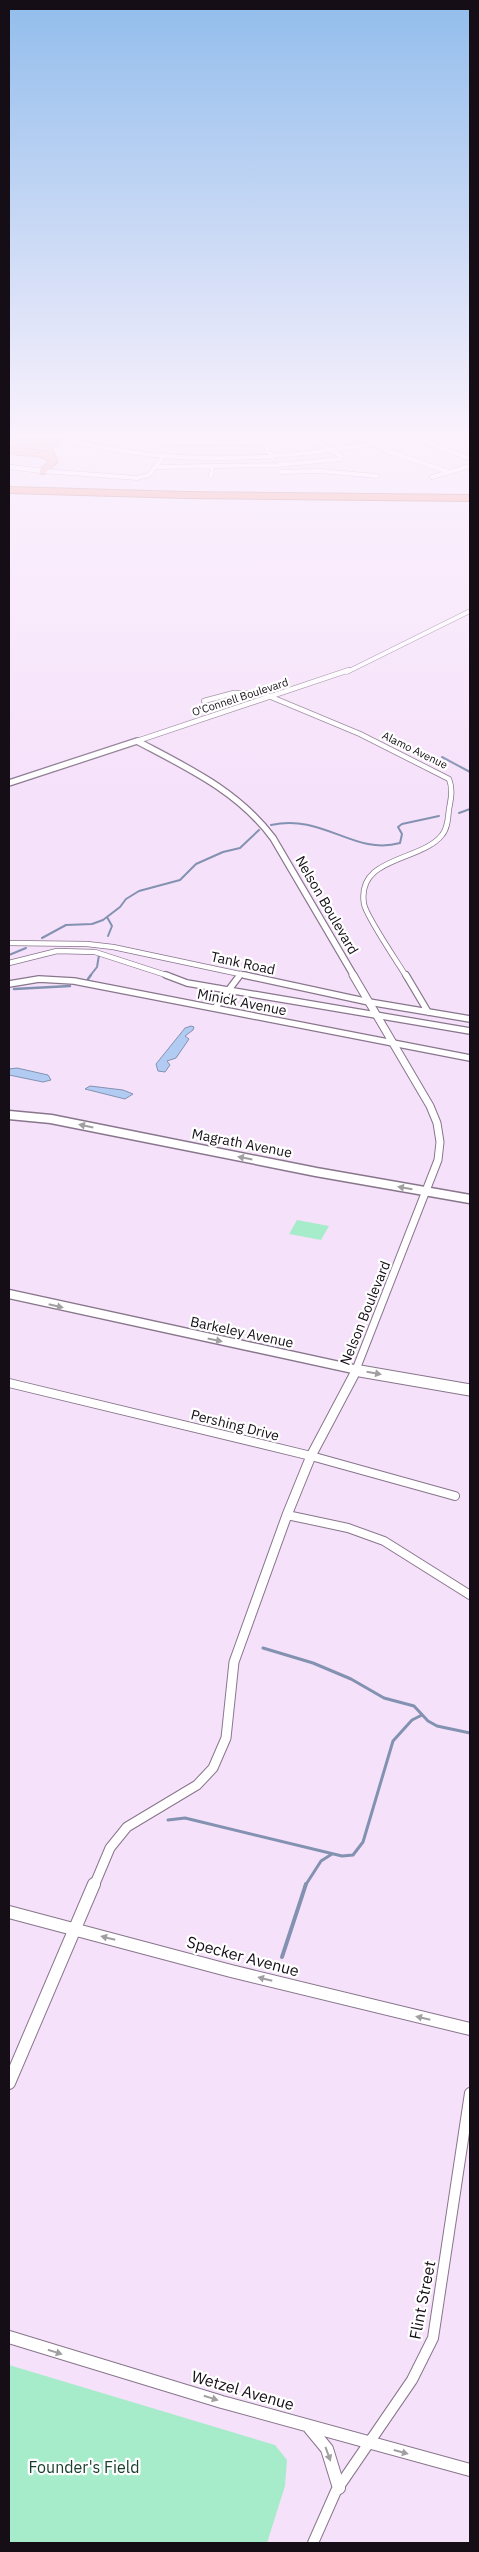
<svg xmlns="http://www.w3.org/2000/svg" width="479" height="2552" font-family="'IBM Plex Sans',sans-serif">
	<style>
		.green { fill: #a7ecca }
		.water { fill: #b2cbf3; stroke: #8392b1 }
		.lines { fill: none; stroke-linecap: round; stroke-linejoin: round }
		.stream-far3 { stroke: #8392b1; stroke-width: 2 }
		.stream-far2 { stroke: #8392b1; stroke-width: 2.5 }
		.stream-far1 { stroke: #8392b1; stroke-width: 3 }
		.stream { stroke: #8392b1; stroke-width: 4 }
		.minor-far4-casing { stroke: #88768c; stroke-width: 5 }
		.minor-far3-casing { stroke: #88768c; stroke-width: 6 }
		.minor-far2-casing { stroke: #88768c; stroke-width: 8 }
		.minor-far1-casing { stroke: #88768c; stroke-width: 10 }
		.minor-casing { stroke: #88768c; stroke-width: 12 }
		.tertiary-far4-casing { stroke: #88768c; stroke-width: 5.5 }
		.tertiary-far3-casing { stroke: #88768c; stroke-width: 8 }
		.tertiary-far2-casing { stroke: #88768c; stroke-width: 9 }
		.tertiary-far1-casing { stroke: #88768c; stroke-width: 11 }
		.tertiary-casing { stroke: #88768c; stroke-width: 14 }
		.secondary-far1-casing { stroke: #88768c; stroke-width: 11 }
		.secondary-casing { stroke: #88768c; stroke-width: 13 }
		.motorway-casing { stroke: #a56458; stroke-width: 8 }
		.minor-far4 { stroke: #fff; stroke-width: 4 }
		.minor-far3 { stroke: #fff; stroke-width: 4.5 }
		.minor-far2 { stroke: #fff; stroke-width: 5.5 }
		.minor-far1 { stroke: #fff; stroke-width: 8 }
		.minor { stroke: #fff; stroke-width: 10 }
		.tertiary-far4 { stroke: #fff; stroke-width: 4.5 }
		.tertiary-far3 { stroke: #fff; stroke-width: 5.5 }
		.tertiary-far2 { stroke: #fff; stroke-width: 7 }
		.tertiary-far1 { stroke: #fff; stroke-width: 9 }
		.tertiary { stroke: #fff; stroke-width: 12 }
		.secondary-far1 { stroke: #fff; stroke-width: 8 }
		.secondary { stroke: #fff; stroke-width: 11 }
		.motorway { stroke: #f2937b; stroke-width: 6 }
		.oneway { fill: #a19fa2 }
		.labels { text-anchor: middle; stroke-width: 4.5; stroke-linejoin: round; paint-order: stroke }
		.far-street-label { font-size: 11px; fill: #150e16; stroke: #fff }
		.street-label { font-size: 14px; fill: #150e16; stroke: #fff }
		.near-street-label { font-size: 16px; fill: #150e16; stroke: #fff }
		.near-park-label { font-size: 16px; fill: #19402f; stroke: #fff }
	</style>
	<rect width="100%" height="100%" fill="#f6e1fa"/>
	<path class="green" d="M 297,1220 L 329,1226 L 321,1240 L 289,1234 Z
		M 9,2365 L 275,2445 L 287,2460 L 285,2486 L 267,2543 L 9,2543 Z"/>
	<path class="water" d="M 191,1026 L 194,1027 L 193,1030 L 185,1036 L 189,1039 L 176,1058 L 167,1061 L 170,1065 L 165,1072 L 158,1071 L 156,1064 L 185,1028 Z
		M 17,1068 L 48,1075 L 51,1080 L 43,1082 L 9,1075 L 9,1069 Z
		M 90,1086 L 123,1090 L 133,1094 L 125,1099 L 85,1089 Z"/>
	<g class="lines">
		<path class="stream-far3" d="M 442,757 L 470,772
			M 459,813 L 470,809
			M 271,825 C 323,813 354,856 400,843 L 402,834 L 398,827 L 402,824 L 439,816
			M 107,917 L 112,926 L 108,936
			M 42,938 L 66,925 L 92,924 L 103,920 L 120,907 L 126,899 L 139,891 L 180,880 L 196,864 L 223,852 L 240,848 L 259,830
			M 9,955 L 26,948
			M 90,976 L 97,967 L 99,955"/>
		<path class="stream-far2" d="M 88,979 L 91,975
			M 14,989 L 70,986"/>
		<path class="stream-far1" d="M 263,1648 L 313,1663 L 351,1679 L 384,1698 L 414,1706 L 428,1721 L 437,1726 L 470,1733
			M 168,1820 L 185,1818 L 342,1856 L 353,1855 L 363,1842 L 393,1741 L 412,1720 L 422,1715
			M 305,1886 L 321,1861 L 332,1854"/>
		<path class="stream" d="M 282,1957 L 306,1884"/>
		<g class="minor-far4-casing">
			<path id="minor-far4" d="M 127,436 L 178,443 L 264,442
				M 260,436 L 273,459
				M 360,436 L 387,451 L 449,472
				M 411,436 L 470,459
				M 467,436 L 470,437
				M 68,440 C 172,466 267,461 372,444
				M 69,440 L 82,436
				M 155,467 L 277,465 L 341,459 L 342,457 L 308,436
				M 43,471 L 137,478 L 149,475 L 163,457
				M 280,472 L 320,471 L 377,476
				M 211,476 L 212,467
				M 432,477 L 470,466
				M 347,672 L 470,611"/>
		</g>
		<g class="minor-far3-casing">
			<path id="minor-far3" d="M 204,701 L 234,693 L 264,694 L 360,734 L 449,779 C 453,789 451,799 449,809 C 448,817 448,828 442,835 C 421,862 356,856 364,904 C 366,916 398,963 406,976
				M 137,741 L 349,670
				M 9,943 L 87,944 L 113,947 L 249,976
				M 9,963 L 57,951 L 95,952 L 169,976
				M 239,976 L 241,974"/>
		</g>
		<g class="minor-far2-casing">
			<path id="minor-far2" d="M 166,975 L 187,983 L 470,1031
				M 244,975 L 369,1002 L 470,1019
				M 406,975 L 428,1012
				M 9,984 L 39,979 L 74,981 L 470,1058
				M 215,1008 L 240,975"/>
		</g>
		<g class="minor-far1-casing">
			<path id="minor-far1" d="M 9,1383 L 311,1456 L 455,1496
				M 287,1515 L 348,1528 L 384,1541 L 470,1595"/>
		</g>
		<g class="minor-casing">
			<path id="minor" d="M 313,2543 L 336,2491 L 412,2380 L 433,2338 L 470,2093"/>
		</g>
		<g class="tertiary-far4-casing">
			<path id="tertiary-far4" d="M 9,467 L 43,471"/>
		</g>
		<g class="tertiary-far3-casing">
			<path id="tertiary-far3" d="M 9,783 L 137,741 C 188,768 238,791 273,838 L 354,976"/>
		</g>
		<g class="tertiary-far2-casing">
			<path id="tertiary-far2" d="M 353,975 L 430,1106 L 437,1123 L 440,1142 L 438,1160 L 355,1372"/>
		</g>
		<g class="tertiary-far1-casing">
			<path id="tertiary-far1" d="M 94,1886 L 110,1848 L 127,1827 L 197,1785 L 213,1768 L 226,1738 L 234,1662 L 287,1515 L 311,1456 L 356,1371"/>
		</g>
		<g class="tertiary-casing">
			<path id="tertiary" d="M 9,1912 L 231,1971 L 470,2029
				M 9,2083 L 94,1884
				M 9,2337 L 222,2402 L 470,2470
				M 308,2426 L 327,2449 L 339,2488"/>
		</g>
		<g class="secondary-far1-casing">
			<path id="secondary-far1" d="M 9,1115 L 51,1119 L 316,1172 L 470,1199
				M 9,1294 L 367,1372"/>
		</g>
		<g class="secondary-casing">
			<path id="secondary" d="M 360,1371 L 470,1390"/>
		</g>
		<g class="motorway-casing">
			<path id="motorway" d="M 9,439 L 38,437
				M 9,451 L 65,436
				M 18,452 L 39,453 L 53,459
				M 43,471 L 54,461 L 47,446 L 57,440
				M 9,490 L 186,495 L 470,498"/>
		</g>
		<use href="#minor-far4" class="minor-far4"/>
		<use href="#minor-far3" class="minor-far3"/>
		<use href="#minor-far2" class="minor-far2"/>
		<use href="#minor-far1" class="minor-far1"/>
		<use href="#minor" class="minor"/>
		<use href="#tertiary-far4" class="tertiary-far4"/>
		<use href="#tertiary-far3" class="tertiary-far3"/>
		<use href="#tertiary-far2" class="tertiary-far2"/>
		<use href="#tertiary-far1" class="tertiary-far1"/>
		<use href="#tertiary" class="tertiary"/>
		<use href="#secondary-far1" class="secondary-far1"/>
		<use href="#secondary" class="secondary"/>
		<use href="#motorway" class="motorway"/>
	</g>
	<defs><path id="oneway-solid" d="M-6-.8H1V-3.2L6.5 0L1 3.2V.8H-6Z" transform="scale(1.25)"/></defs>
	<g class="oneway">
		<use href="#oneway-solid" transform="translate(86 1126) rotate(-168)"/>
		<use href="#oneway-solid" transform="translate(245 1158) rotate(-169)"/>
		<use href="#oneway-solid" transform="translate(405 1188) rotate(-170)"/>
		<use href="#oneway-solid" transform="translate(56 1306) rotate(13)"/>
		<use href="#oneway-solid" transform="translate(215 1340) rotate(12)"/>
		<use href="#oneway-solid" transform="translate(374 1373) rotate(10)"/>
		<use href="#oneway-solid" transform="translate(108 1938) rotate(-166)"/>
		<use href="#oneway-solid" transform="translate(265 1979) rotate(-166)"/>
		<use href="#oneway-solid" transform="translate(423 2018) rotate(-167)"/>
		<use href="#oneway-solid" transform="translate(55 2352) rotate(18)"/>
		<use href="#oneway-solid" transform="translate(211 2398) rotate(17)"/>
		<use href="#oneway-solid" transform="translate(401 2452) rotate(15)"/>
		<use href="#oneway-solid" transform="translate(328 2454) rotate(70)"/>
	</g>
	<linearGradient id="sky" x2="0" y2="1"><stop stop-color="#92bdec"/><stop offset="0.55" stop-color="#fbf2fd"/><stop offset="1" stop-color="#fbf2fd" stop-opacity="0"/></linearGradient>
	<rect width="479" height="794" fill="url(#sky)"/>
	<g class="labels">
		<g class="far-street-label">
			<text transform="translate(240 697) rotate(-18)" y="4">O'Connell Boulevard</text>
			<text transform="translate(415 750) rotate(26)" y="4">Alamo Avenue</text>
		</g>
		<g class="street-label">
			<text transform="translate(327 905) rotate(60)" y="5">Nelson Boulevard</text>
			<text transform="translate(243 963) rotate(12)" y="5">Tank Road</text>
			<text transform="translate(242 1002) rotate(11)" y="5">Minick Avenue</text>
			<text transform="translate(242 1143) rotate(11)" y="5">Magrath Avenue</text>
			<text transform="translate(365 1313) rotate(-68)" y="5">Nelson Boulevard</text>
			<text transform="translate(242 1332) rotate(12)" y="5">Barkeley Avenue</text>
			<text transform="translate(235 1425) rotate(14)" y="5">Pershing Drive</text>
		</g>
		<g class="near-street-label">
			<text transform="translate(243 1956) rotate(15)" y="6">Specker Avenue</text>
			<text transform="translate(422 2300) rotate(-79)" y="6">Flint Street</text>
			<text transform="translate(243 2390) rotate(16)" y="6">Wetzel Avenue</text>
		</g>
		<g class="near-park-label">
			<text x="84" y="2473">Founder's Field</text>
		</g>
	</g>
	<rect width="479" height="2552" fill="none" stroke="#150e16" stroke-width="20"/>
</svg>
